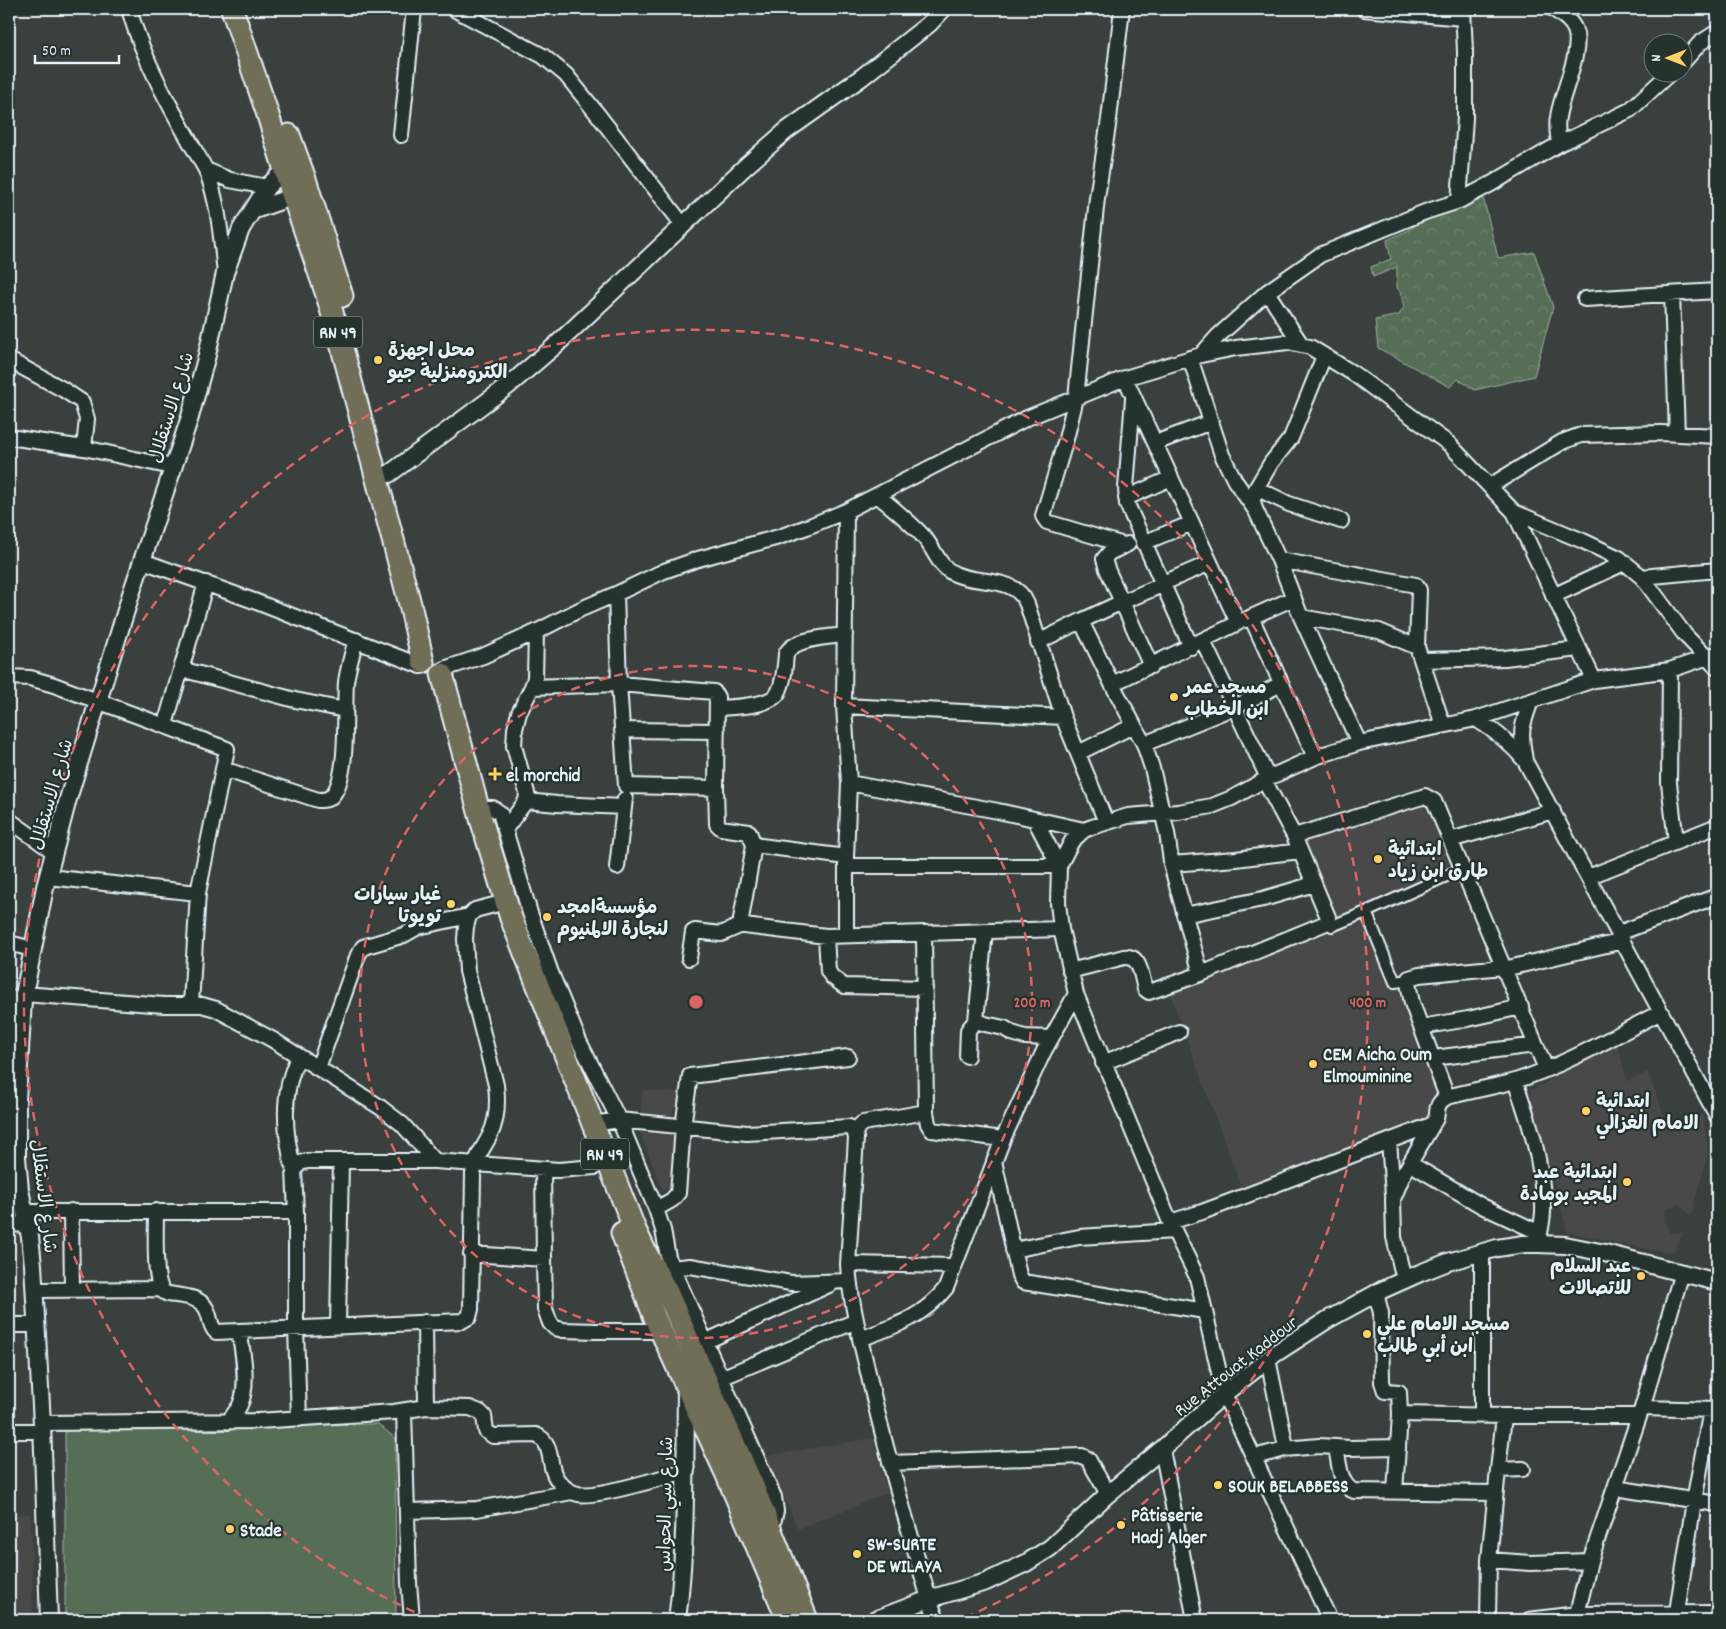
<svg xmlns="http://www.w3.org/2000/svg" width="1726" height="1629" font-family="Dekko,'Playpen Sans Arabic',sans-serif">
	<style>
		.built { fill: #48494a }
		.park { fill: url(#park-crowns); stroke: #9fb0a6 }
		.pitch { fill: #566e54; stroke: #9fb0a6 }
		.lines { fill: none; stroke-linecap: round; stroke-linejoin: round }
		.pedestrian-casing { stroke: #e8f1f8; stroke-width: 14 }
		.minor-casing { stroke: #e8f1f8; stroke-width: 18 }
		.tertiary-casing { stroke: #e8f1f8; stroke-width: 20 }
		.primary-casing { stroke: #e8f1f8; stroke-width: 25 }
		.pedestrian { stroke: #26332d; stroke-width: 10 }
		.minor { stroke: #26332d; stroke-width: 14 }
		.tertiary { stroke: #26332d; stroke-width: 16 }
		.primary { stroke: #716e59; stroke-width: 21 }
		.ring { fill: none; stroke: #db6466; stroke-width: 2.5; stroke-dasharray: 9 6 }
		.poi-dot { fill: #ffd166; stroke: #26332d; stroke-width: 2 }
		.labels { text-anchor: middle; stroke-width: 4.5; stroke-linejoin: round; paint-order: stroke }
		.shield { fill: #26332d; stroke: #aeb8bb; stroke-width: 1 }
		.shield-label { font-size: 18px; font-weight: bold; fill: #e8f1f8 }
		.poi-label { font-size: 19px; font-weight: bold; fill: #e8f1f8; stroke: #26332d; text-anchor: start }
		.street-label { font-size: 19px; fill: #e8f1f8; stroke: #26332d }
		.centre { fill: #db6466; stroke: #26332d; stroke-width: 2.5 }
		.ring-label { font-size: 15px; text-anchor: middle; font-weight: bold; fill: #db6466; stroke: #26332d; stroke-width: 4.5; stroke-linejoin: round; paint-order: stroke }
	</style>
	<defs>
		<pattern id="park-crowns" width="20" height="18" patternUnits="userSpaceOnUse" patternTransform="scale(1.25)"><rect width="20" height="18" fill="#566e54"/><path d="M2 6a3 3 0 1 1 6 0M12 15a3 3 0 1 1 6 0" fill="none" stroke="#6e836d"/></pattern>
	</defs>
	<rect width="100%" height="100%" fill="#3a403e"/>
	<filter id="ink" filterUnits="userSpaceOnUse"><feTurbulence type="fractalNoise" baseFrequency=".02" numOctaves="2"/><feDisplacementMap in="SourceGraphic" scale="10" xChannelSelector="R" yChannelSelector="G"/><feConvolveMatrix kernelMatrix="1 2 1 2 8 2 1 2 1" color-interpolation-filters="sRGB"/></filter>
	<g filter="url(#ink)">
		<path class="built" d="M 1424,801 L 1453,874 L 1366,912 L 1442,1096 L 1428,1103 L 1434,1119 L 1243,1192 L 1170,993 L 1254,959 L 1337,921 L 1302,844 L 1310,840 L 1311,835 Z
			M 1617,1043 L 1627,1081 L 1648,1072 L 1667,1124 L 1703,1115 L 1708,1154 L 1691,1216 L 1679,1204 L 1666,1210 L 1664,1220 L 1670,1233 L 1683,1233 L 1674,1251 L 1663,1252 L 1567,1232 L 1530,1091 Z
			M 643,1090 L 681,1093 L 680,1108 L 673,1108 L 672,1121 L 640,1118 Z
			M 640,1133 L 677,1135 L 675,1185 L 663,1190 Z
			M 873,1438 L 887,1493 L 798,1529 L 766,1456 Z
			M 31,1514 L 33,1620 L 9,1620 L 9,1515 Z"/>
		<path class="park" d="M 1483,197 L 1498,258 L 1534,252 L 1553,307 L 1534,376 L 1475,390 L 1458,379 L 1450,387 L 1378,348 L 1375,320 L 1399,315 L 1404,307 L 1400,291 L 1397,288 L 1397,267 L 1373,277 L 1371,267 L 1391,259 L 1387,240 L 1409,230 L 1425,218 L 1443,215 L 1448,209 Z"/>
		<path class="pitch" d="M 378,1424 L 395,1438 L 396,1620 L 65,1620 L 65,1428 Z"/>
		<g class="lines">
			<g class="pedestrian-casing">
				<path id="pedestrian" d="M 1366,912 L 1462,869
					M 1328,917 L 1332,926 L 1366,912 L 1395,982 L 1408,980"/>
			</g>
			<g class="minor-casing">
				<path id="minor" d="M 129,9 C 145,66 177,119 206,170 C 219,203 221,238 225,273
					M 454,9 L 543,56 L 566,75 L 599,116 L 683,225
					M 1122,9 L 1109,119 L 1097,198 L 1076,398 L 1066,439 L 1043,516 L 1047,522 L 1124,545
					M 1364,9 L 1463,18
					M 1553,9 C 1561,14 1571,20 1575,30 C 1583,51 1561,94 1558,117 C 1556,126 1558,135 1559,144
					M 1684,61 L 1700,43 L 1717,32
					M 401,135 L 414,9
					M 206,170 L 230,180 L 267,187
					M 1459,201 L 1465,118 L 1465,51 L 1463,9
					M 1267,292 L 1301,344
					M 1672,294 L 1677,434
					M 1585,299 L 1717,291
					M 1201,355 L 1218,336 L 1267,292 L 1320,255 L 1425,212 L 1459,201 L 1491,184 L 1559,144 L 1630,110 L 1671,72
					M 1324,356 L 1291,438 L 1271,463 L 1254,492 L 1253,501 L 1255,509 L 1279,560 L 1301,617 L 1379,631 L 1417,647
					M 1190,358 L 1222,455 L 1235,481 L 1254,508
					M 9,360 L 64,390 L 82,402 L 87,419 L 84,448
					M 1133,399 L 1126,488 L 1127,504 L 1191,647
					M 9,437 L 84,448 L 172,467
					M 1155,443 L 1211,422
					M 1490,486 L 1562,442 L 1581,435 L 1661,433 L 1717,436
					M 1256,488 L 1289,504 L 1341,521
					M 877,495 C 893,508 909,521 923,536 C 935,549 938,567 955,574 C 979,585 1015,575 1027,604 L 1063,717 L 1106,822
					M 1126,498 L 1171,478
					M 1514,512 L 1594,680
					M 1143,543 L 1192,523
					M 1128,544 L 1109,553 L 1104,559 L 1107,569 L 1122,602 L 1162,585
					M 1279,560 L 1416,585 L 1419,590 L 1417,647 L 1443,725
					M 143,561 L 254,601 L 421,666
					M 1642,577 L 1717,570
					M 1161,584 L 1210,563
					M 616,594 L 619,684 L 626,786 L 716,788 L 717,824 L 721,828 L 749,832 L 754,845 L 741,919 L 744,926 L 826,936 L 1061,929
					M 1553,596 L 1624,563
					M 1251,617 L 1315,757
					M 1301,617 L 1359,743
					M 1245,620 L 1294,598
					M 1081,621 L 1122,602 L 1151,666
					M 1203,641 L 1268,778
					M 1038,642 L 1081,621 L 1112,684 L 1144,744 L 1152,768 L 1167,833 L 1172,868 L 1201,974
					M 1422,660 L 1505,658 L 1578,649
					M 181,669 L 295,700 L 345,710
					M 444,669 L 483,656 L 536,632 L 581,609 L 616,594 L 664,571 L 698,559 L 779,537 L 807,527 L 846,511 L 1027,418 L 1125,378 L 1201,355 L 1236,348 L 1288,342 L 1310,347 L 1354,374 L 1449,444 L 1514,512 L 1583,541 L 1619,558 L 1642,577 L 1685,635 L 1717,668
					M 1670,670 L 1669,783 L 1676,842
					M 9,677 L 30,678 L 54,685 L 227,749 L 223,769 L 318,800 C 324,800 330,800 334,793 C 349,772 344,709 346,682 C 348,668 352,654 356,640
					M 1112,684 L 1238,623 L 1125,378
					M 532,687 L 619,684 L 714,692 L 717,697 L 716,788
					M 844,706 L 1063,717
					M 717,708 C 732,707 769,707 778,693 C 784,682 785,666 786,654 C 793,638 830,637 845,635
					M 1476,719 C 1495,731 1511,743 1525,761 L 1717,1116
					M 165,725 L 206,583
					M 623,730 L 717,731
					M 1144,744 L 1235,707 L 1281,684
					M 1078,753 L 1133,726
					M 1525,760 C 1520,732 1521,728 1531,701
					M 849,783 L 998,811 L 1084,830
					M 526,801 L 557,804 L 624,807
					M 478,808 L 493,808 L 500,813 L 530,913 L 551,973 L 579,1041 L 619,1120 L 656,1209 L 663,1230 L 668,1257 L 674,1271 L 774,1497 L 776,1511 L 771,1531
					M 9,820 L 54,852
					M 506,828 L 526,801 L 527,793 L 514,746 L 515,729 L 519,713 L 532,687 L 535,678 L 536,632
					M 1294,836 L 1419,798 L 1425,796 L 1434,801 L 1546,1069
					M 1450,840 L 1553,811
					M 754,845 L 846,857
					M 1171,864 L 1236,859 L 1300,851
					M 846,866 L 1059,866 L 1035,820
					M 617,867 L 625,799
					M 48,877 L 198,893
					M 1588,877 L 1717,826
					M 1184,915 L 1263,899 L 1314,884
					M 985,931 L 976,1020 L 985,1024 L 1004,1028 L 1012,1033 L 1025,1037 L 1051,1038
					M 1619,933 L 1717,896
					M 924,934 L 926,1112
					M 846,935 L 846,857 L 849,783 L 844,706 L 846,511
					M 826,936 L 828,971 L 832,977 L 844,986 L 925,988
					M 9,943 L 32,949
					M 689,958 L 693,932 L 695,931 L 721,934 L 742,925
					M 1504,969 L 1623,941
					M 1070,971 L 1124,957 C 1141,955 1141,976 1145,989 L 1149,992 L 1201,974 L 1326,923 L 1328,917 L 1294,836 L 1264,780
					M 24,994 L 164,1005 L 202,1005 L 216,1009 L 273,1040 L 380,1107 L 402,1124 L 435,1161
					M 9,997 L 23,1000
					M 191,1004 L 198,893 L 223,769
					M 1421,1027 L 1468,1019 L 1521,1007
					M 967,1056 L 968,1030 L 976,1020
					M 1434,1058 L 1536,1045
					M 1103,1063 L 1179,1032
					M 318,1068 L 358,955 L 363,947 L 404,935 L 418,927 L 469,916
					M 1515,1081 C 1529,1120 1543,1163 1543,1205 C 1544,1218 1540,1231 1538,1244
					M 1447,1097 L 1412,1003 L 1408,983 L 1409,978 L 1419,975 L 1503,967
					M 593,1124 L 619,1120 L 747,1133 L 849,1127 L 854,1130 L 856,1138 L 848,1264 C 850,1299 859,1334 867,1368 C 884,1446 907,1523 929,1599 L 937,1620
					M 855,1133 L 858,1127 L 863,1123 L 926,1112 L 928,1124 L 932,1130 L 1003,1139
					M 1389,1141 L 1393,1195
					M 994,1161 L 1019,1275 L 1023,1282 L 1205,1311
					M 1411,1164 L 1482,1206 L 1540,1233
					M 294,1170 C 284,1133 281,1091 299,1056
					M 543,1170 L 544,1259
					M 656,1209 L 672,1200 L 678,1193 L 683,1127 L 690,1076 L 848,1057
					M 71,1211 L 72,1289
					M 156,1211 C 156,1229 154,1272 160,1286 C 162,1291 164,1293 168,1294 C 181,1296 201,1296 207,1310 C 211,1318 209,1325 216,1332 L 462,1321 L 469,1317 L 471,1309 L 473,1174 C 475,1158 483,1149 490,1135 C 498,1119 498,1102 496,1085 L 467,971 L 465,939 L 466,927 L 469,916 L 475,910 L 494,905
					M 25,1212 L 296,1212 L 294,1170 L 300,1163 L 307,1161 L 435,1161 L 559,1170 L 595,1167
					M 296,1212 L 296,1328 L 299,1419
					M 1170,1222 L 1202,1212 L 1245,1196 L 1431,1125 C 1443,1115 1430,1107 1447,1097 C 1470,1091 1493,1087 1515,1081 C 1566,1065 1614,1036 1661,1012
					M 9,1224 L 28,1225
					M 1013,1250 L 1079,1237 L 1174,1231
					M 471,1254 L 544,1259 L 545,1309 L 550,1323 L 555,1328 L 563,1330 L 596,1331 L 661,1331
					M 848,1264 L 954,1266
					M 674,1271 L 680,1267 L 690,1266 L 791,1283 L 849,1281
					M 1404,1280 L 1394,1237 L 1393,1199 L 1403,1175 L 1433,1124
					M 35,1290 L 161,1289
					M 1376,1293 L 1381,1313 L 1382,1382 L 1385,1391 L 1399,1392 L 1400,1414 L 1504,1416
					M 425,1322 L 426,1407
					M 9,1325 L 36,1325
					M 338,1326 L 341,1161
					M 860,1339 C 895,1326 922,1318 946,1288 L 1003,1139 L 1044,1051 L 1076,994
					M 698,1345 L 831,1284
					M 721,1378 L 856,1321
					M 1642,1408 L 1717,1410
					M 404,1411 L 409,1583 L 412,1620
					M 1482,1415 L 1482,1252
					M 228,1422 C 232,1416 237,1411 240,1405 C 249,1386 243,1352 239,1331
					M 42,1423 L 258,1421 L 394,1412 L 426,1407 L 470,1408 L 480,1412 L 484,1416 L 486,1431 L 493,1436 L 536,1435 C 551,1441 549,1458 553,1471 C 556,1481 567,1492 578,1494 C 596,1498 666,1477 687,1470
					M 9,1431 L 42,1431
					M 1336,1447 C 1339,1461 1339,1485 1354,1491 L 1494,1493
					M 1162,1449 L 1195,1620
					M 1285,1449 L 1319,1446 L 1350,1448 L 1398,1447 L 1400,1414
					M 1254,1457 L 1285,1449 L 1286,1447 L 1268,1359
					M 890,1463 L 1082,1456 L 1088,1459 L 1108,1494
					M 1523,1469 L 1498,1470 L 1504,1416 L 1638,1416
					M 1498,1470 L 1489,1560 L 1530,1563 L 1590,1561
					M 1615,1488 L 1717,1504
					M 1395,1491 L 1398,1447
					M 407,1511 L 477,1509 L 572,1492
					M 1677,1612 L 1694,1501 L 1711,1410
					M 1330,1620 L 1224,1394 L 1197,1277 L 1170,1222 L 1076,994 L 1061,929 L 1058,903 L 1059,866 L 1072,841 L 1084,830 L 1092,827 L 1128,816 L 1178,812 L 1212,806 L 1232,798 L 1268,778 L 1315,757 L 1359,743 L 1476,719 L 1594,680 L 1670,670 L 1717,654
					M 1488,1620 L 1489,1560
					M 1529,1620 L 1577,1614 L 1717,1613
					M 1578,1620 L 1577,1614 L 1590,1561 L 1642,1408 L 1682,1272"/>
			</g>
			<g class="tertiary-casing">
				<path id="tertiary" d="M 252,211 L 283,200 L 300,185
					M 389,474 L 508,386 L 556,345 L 746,166 L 786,131 L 862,77 L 929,24 L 943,9
					M 49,1620 L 42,1423 L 33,1265 L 30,1237 L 20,1190 L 17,1158 L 17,1100 L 23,1000 L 45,887 L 68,799 L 131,594 L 190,417 L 207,355 L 225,273 L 241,229 L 267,187 L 291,164
					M 677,1620 C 687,1543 685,1467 686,1389
					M 874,1620 L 929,1599 L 986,1582 L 1026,1563 L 1050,1548 L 1108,1494 L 1162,1449 L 1224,1394 L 1276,1353 L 1327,1320 L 1382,1290 L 1420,1273 L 1448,1262 L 1497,1248 L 1524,1244 L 1538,1244 L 1565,1245 L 1605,1253 L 1717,1282"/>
			</g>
			<g class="primary-casing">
				<path id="primary" d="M 232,9 L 267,112 L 292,193 L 327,295 L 340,340 L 410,604 L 423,662
					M 289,135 L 305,179 L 342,296
					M 442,674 L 481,819 L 511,918 L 635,1230 L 646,1253 L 667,1292 L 752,1484 L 807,1620
					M 622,1233 L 655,1318 L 726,1473 L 788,1620"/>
			</g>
			<use href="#pedestrian" class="pedestrian"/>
			<use href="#minor" class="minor"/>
			<use href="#tertiary" class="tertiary"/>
			<use href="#primary" class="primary"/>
		</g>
	</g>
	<g class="ring">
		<circle cx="696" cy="1002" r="336"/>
		<path d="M428 1618A672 672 0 1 1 964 1618"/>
	</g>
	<g class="poi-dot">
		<circle cx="378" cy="360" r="5"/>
		<circle cx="1174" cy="697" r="5"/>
		<path d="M492.5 766.5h5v5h5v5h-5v5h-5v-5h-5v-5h5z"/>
		<circle cx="1378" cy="859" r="5"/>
		<circle cx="451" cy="904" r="5"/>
		<circle cx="547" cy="917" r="5"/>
		<circle cx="1313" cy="1064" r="5"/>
		<circle cx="1586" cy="1111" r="5"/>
		<circle cx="1627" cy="1182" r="5"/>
		<circle cx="1641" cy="1276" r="5"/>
		<circle cx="1367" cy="1334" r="5"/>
		<circle cx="1218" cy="1485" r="5"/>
		<circle cx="1121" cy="1525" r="5"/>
		<circle cx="230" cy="1529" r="5"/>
		<circle cx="857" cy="1554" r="5"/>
	</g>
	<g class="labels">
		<g class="shield">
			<rect x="314" y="316.5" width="48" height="31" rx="4"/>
			<rect x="581" y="1138.5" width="48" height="31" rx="4"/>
		</g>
		<g class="shield-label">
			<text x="338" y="338">RN 49</text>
			<text x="605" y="1160">RN 49</text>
		</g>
		<g class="poi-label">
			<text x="388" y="356">محل اجهزة<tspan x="388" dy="22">الكترومنزلية جيو</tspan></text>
			<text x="1184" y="693">مسجد عمر<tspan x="1184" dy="22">ابن الخطاب</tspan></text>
			<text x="506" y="781">el morchid</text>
			<text x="1388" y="855">ابتدائية<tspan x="1388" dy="22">طارق ابن زياد</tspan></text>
			<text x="441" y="900" text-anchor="end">غيار سيارات<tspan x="441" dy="22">تويوتا</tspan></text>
			<text x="557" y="913">مؤسسةامجد<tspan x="557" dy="22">لنجارة الالمنيوم</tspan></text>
			<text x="1323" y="1060">CEM Aicha Oum<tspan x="1323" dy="22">Elmouminine</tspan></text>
			<text x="1596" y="1107">ابتدائية<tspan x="1596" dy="22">الامام الغزالي</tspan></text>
			<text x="1617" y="1178" text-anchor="end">ابتدائية عبد<tspan x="1617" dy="22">المجيد بومادة</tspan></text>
			<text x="1631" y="1272" text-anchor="end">عبد السلام<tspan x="1631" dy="22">للاتصالات</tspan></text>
			<text x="1377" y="1330">مسجد الامام علي<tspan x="1377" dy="22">ابن أبي طالب</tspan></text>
			<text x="1228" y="1492">SOUK BELABBESS</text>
			<text x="1131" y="1521">Pâtisserie<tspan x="1131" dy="22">Hadj Alger</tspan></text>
			<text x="240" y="1536">Stade</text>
			<text x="867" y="1550">SW-SURTE<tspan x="867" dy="22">DE WILAYA</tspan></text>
		</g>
		<g class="street-label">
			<text transform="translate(170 407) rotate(-73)" y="7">شارع الاستقلال</text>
			<text transform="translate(50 794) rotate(-74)" y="7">شارع الاستقلال</text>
			<text transform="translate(45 1196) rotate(83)" y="7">شارع الاستقلال</text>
			<text transform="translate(1235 1365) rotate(-38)" y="7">Rue Attouat Kaddour</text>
			<text transform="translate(664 1504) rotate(-89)" y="7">شارع سي الحواس</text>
		</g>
	</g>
	<circle cx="696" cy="1002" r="8" class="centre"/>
	<g class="ring-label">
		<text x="1032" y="1007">200 m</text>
		<text x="1368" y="1007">400 m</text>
	</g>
	<rect width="1726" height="1629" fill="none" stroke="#26332d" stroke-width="30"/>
	<rect x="15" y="15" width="1696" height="1599" fill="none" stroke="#e8f1f8" stroke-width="2" filter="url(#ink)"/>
	<g transform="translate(1668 58) rotate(270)"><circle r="24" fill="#26332d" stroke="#747f7e"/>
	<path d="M0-4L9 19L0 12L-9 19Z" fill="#ffd166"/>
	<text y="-8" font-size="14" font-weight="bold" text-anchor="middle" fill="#e8f1f8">N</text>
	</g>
	<path d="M35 55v8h84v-8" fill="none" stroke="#e8f1f8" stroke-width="2.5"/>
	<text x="42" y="55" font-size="15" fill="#e8f1f8" stroke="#26332d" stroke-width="4" paint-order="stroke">50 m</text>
</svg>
